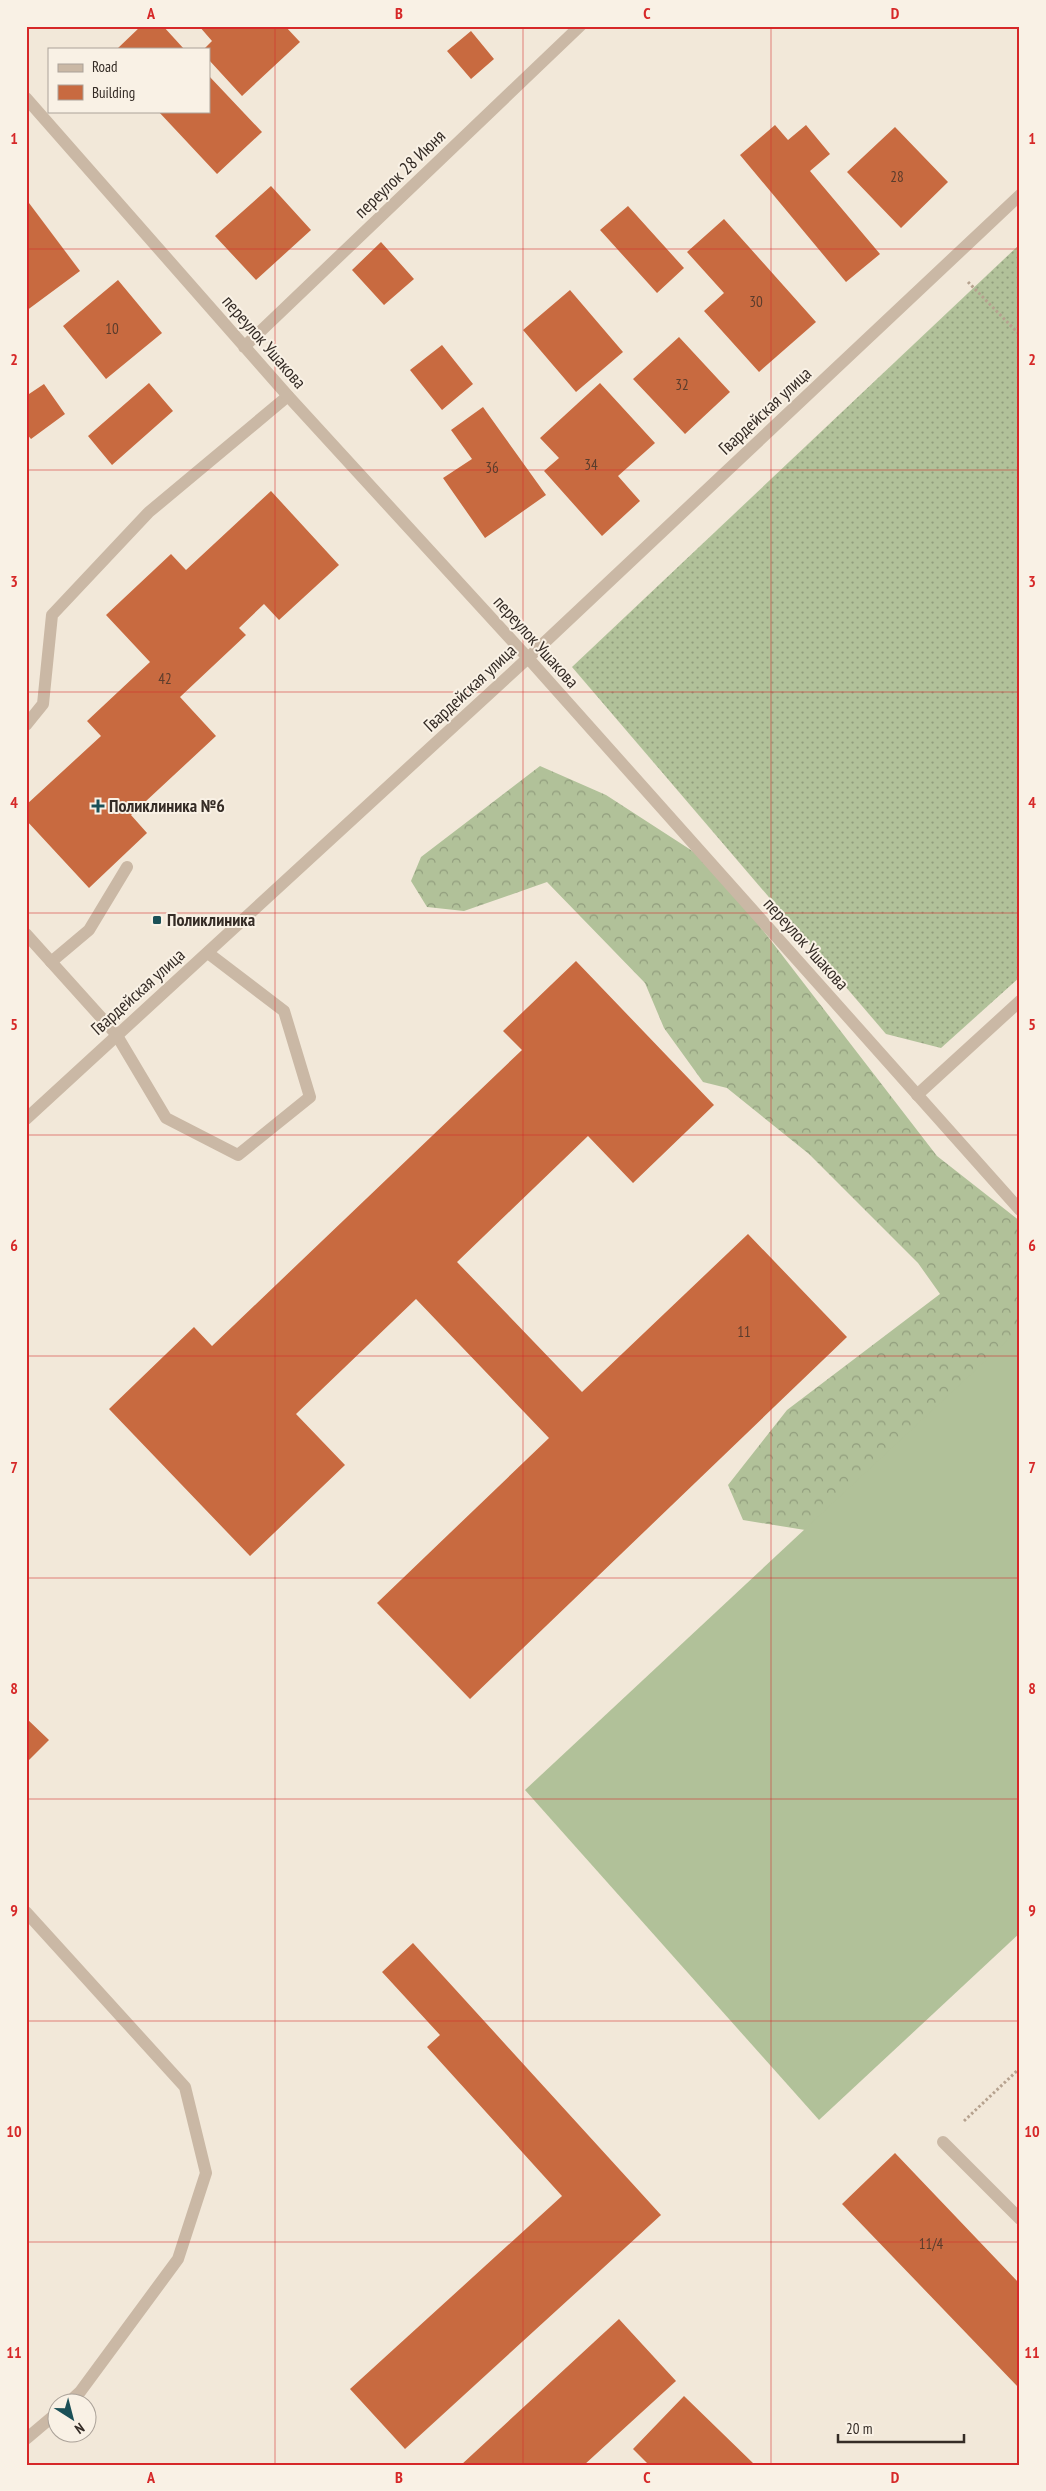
<svg xmlns="http://www.w3.org/2000/svg" width="1046" height="2491" font-family="'PT Sans Narrow',sans-serif">
	<style>
		.grass { fill: url(#grass-dots) }
		.forest { fill: url(#forest-crowns) }
		.pitch { fill: #b1c199 }
		.building { fill: #c86a40 }
		.lines { fill: none; stroke-linecap: round; stroke-linejoin: round }
		.path { stroke: #b6a28f; stroke-width: 3; stroke-dasharray: 2.5 2.5; stroke-linecap: butt }
		.lane { stroke: #cab8a5; stroke-width: 12 }
		.street { stroke: #cab8a5; stroke-width: 12 }
		.grid { fill: none; stroke: #d62828; stroke-width: 1; stroke-opacity: 0.55 }
		.poi-dot { fill: #1b5057; stroke: #f9f1e5; stroke-width: 2 }
		.labels { text-anchor: middle; stroke-width: 4; stroke-linejoin: round; paint-order: stroke }
		.number-label { font-size: 15px; fill: #5a3c2c }
		.street-label { font-size: 18px; fill: #352c26; stroke: #f9f1e5 }
		.poi-label { font-size: 18px; font-weight: bold; fill: #352c26; stroke: #f9f1e5; text-anchor: start }
		.neatline { fill: none; stroke: #d62828; stroke-width: 2 }
		.grid-label { font-size: 16px; text-anchor: middle; font-weight: bold; fill: #d62828 }
	</style>
	<defs>
		<pattern id="grass-dots" width="8" height="8" patternUnits="userSpaceOnUse" patternTransform="scale(1.25)"><rect width="8" height="8" fill="#b1c199"/><path d="M2 2h.1M6 6h.1" fill="none" stroke="#919d7d" stroke-width="1.8" stroke-linecap="round"/></pattern>
		<pattern id="forest-crowns" width="20" height="18" patternUnits="userSpaceOnUse" patternTransform="scale(1.25)"><rect width="20" height="18" fill="#b1c199"/><path d="M2 6a3 3 0 1 1 6 0M12 15a3 3 0 1 1 6 0" fill="none" stroke="#919d7d"/></pattern>
	</defs>
	<rect width="100%" height="100%" fill="#f2e8d9"/>
	<path class="grass" d="M 1020,244 L 1020,977 L 941,1048 L 886,1034 L 572,667 Z"/>
	<path class="forest" d="M 540,766 L 606,795 L 711,863 L 937,1156 L 1020,1221 L 1020,1478 L 830,1534 L 743,1520 L 728,1485 L 787,1410 L 940,1294 L 918,1263 L 809,1154 L 727,1088 L 703,1082 L 664,1028 L 645,983 L 547,882 L 464,911 L 427,907 L 411,881 L 421,857 Z"/>
	<path class="pitch" d="M 1012,1336 L 1020,1344 L 1020,1933 L 819,2120 L 525,1790 Z"/>
	<path class="building" d="M 141,26 L 163,26 L 184,49 L 117,49 Z
		M 199,26 L 285,26 L 300,42 L 242,96 L 209,60 L 209,49 L 204,49 L 212,41 Z
		M 471,31 L 494,59 L 471,79 L 447,51 Z
		M 209,76 L 262,132 L 217,174 L 158,111 L 209,111 Z
		M 775,125 L 788,140 L 806,125 L 830,154 L 810,171 L 880,254 L 846,282 L 740,155 Z
		M 895,127 L 948,182 L 901,228 L 847,172 Z
		M 271,186 L 311,230 L 256,280 L 215,236 Z
		M 26,199 L 80,271 L 26,311 Z
		M 628,206 L 684,268 L 657,293 L 600,230 Z
		M 724,219 L 816,322 L 759,372 L 704,311 L 724,293 L 687,252 Z
		M 381,242 L 414,279 L 384,305 L 352,270 Z
		M 118,280 L 162,333 L 106,379 L 63,326 Z
		M 570,290 L 623,352 L 576,392 L 523,330 Z
		M 679,337 L 730,392 L 685,434 L 633,379 Z
		M 442,345 L 473,384 L 442,410 L 410,370 Z
		M 149,383 L 173,411 L 112,465 L 88,436 Z
		M 600,383 L 655,443 L 618,476 L 640,501 L 602,536 L 544,471 L 559,458 L 540,438 Z
		M 44,384 L 65,414 L 31,439 L 26,433 L 26,396 Z
		M 483,407 L 546,495 L 485,538 L 443,478 L 472,459 L 451,430 Z
		M 271,491 L 339,565 L 279,620 L 264,604 L 239,628 L 246,635 L 180,697 L 216,736 L 131,815 L 147,833 L 89,888 L 26,820 L 26,805 L 101,736 L 87,721 L 150,662 L 106,615 L 171,554 L 186,570 Z
		M 576,961 L 714,1105 L 633,1183 L 588,1136 L 457,1262 L 582,1392 L 748,1234 L 847,1337 L 470,1699 L 377,1603 L 549,1438 L 416,1299 L 296,1414 L 345,1465 L 250,1556 L 109,1409 L 194,1327 L 212,1346 L 522,1050 L 503,1031 Z
		M 26,1718 L 49,1740 L 26,1763 Z
		M 413,1943 L 661,2215 L 405,2449 L 350,2389 L 562,2196 L 427,2047 L 440,2035 L 382,1972 Z
		M 895,2153 L 1020,2284 L 1020,2389 L 842,2204 Z
		M 619,2319 L 676,2381 L 584,2465 L 461,2465 Z
		M 684,2396 L 755,2465 L 649,2465 L 633,2449 Z"/>
	<g class="lines">
		<path class="path" d="M 968,282 L 1020,335
			M 964,2121 L 1020,2068"/>
		<path class="lane" d="M 26,725 L 43,704 L 52,615 L 149,512 L 288,396
			M 51,962 L 89,930 L 127,867
			M 116,1034 L 166,1118 L 238,1155 L 310,1097 L 284,1011 L 208,953
			M 917,1095 L 1020,1001
			M 26,1912 L 185,2087 L 206,2173 L 178,2259 L 80,2392 L 67,2404
			M 943,2142 L 1020,2219
			M 26,2439 L 58,2412"/>
		<path class="street" d="M 26,98 L 288,396 L 528,658 L 1020,1210
			M 244,347 L 580,26
			M 26,934 L 116,1034
			M 26,1119 L 528,658 L 1020,195"/>
	</g>
	<path class="grid" d="M 275,26 L 275,2465M 523,26 L 523,2465M 771,26 L 771,2465M 26,249 L 1020,249M 26,470 L 1020,470M 26,692 L 1020,692M 26,913 L 1020,913M 26,1135 L 1020,1135M 26,1356 L 1020,1356M 26,1578 L 1020,1578M 26,1799 L 1020,1799M 26,2021 L 1020,2021M 26,2242 L 1020,2242"/>
	<g class="poi-dot">
		<path d="M95.5 798.5h5v5h5v5h-5v5h-5v-5h-5v-5h5z"/>
		<rect x="152" y="915" width="10" height="10" rx="2.5"/>
	</g>
	<g class="labels">
		<g class="number-label">
			<text x="897" y="182">28</text>
			<text x="756" y="307">30</text>
			<text x="112" y="334">10</text>
			<text x="682" y="390">32</text>
			<text x="591" y="470">34</text>
			<text x="492" y="473">36</text>
			<text x="165" y="684">42</text>
			<text x="744" y="1337">11</text>
			<text x="931" y="2249">11/4</text>
		</g>
		<g class="street-label">
			<text transform="translate(400 174) rotate(-44)" y="6">переулок 28 Июня</text>
			<text transform="translate(264 342) rotate(49)" y="6">переулок Ушакова</text>
			<text transform="translate(765 411) rotate(-43)" y="6">Гвардейская улица</text>
			<text transform="translate(536 642) rotate(48)" y="6">переулок Ушакова</text>
			<text transform="translate(470 688) rotate(-43)" y="6">Гвардейская улица</text>
			<text transform="translate(806 944) rotate(48)" y="6">переулок Ушакова</text>
			<text transform="translate(138 992) rotate(-42)" y="6">Гвардейская улица</text>
		</g>
		<g class="poi-label">
			<text x="109" y="812">Поликлиника №6</text>
			<text x="167" y="926">Поликлиника</text>
		</g>
	</g>
	<rect width="1046" height="2491" fill="none" stroke="#f9f1e5" stroke-width="55"/>
	<rect x="48" y="48" width="162" height="65" fill="#f9f1e5" stroke="#aba299"/>
	<rect x="58" y="64" width="25" height="8" fill="#cab8a5" stroke="#aba299"/>
	<text x="92" y="72" font-size="15" fill="#352c26">Road</text>
	<rect x="58" y="85" width="25" height="15" fill="#c86a40" stroke="#aba299"/>
	<text x="92" y="98" font-size="15" fill="#352c26">Building</text>
	<g transform="translate(72 2418) rotate(144)"><circle r="24" fill="#f9f1e5" stroke="#aba299"/>
	<path d="M0-4L9 19L0 12L-9 19Z" fill="#1b5057"/>
	<text y="-8" font-size="14" font-weight="bold" text-anchor="middle" fill="#352c26">N</text>
	</g>
	<path d="M838 2434v8h126v-8" fill="none" stroke="#352c26" stroke-width="2.5"/>
	<text x="846" y="2434" font-size="15" fill="#352c26" stroke="#f9f1e5" stroke-width="4" paint-order="stroke">20 m</text>
	<rect x="28" y="28" width="990" height="2436" class="neatline"/>
	<g class="grid-label">
		<text x="151" y="19">A</text>
		<text x="399" y="19">B</text>
		<text x="647" y="19">C</text>
		<text x="895" y="19">D</text>
		<text x="14" y="144">1</text>
		<text x="1032" y="144">1</text>
		<text x="14" y="365">2</text>
		<text x="1032" y="365">2</text>
		<text x="14" y="587">3</text>
		<text x="1032" y="587">3</text>
		<text x="14" y="808">4</text>
		<text x="1032" y="808">4</text>
		<text x="14" y="1030">5</text>
		<text x="1032" y="1030">5</text>
		<text x="14" y="1251">6</text>
		<text x="1032" y="1251">6</text>
		<text x="14" y="1473">7</text>
		<text x="1032" y="1473">7</text>
		<text x="14" y="1694">8</text>
		<text x="1032" y="1694">8</text>
		<text x="14" y="1916">9</text>
		<text x="1032" y="1916">9</text>
		<text x="14" y="2137">10</text>
		<text x="1032" y="2137">10</text>
		<text x="14" y="2358">11</text>
		<text x="1032" y="2358">11</text>
		<text x="151" y="2483">A</text>
		<text x="399" y="2483">B</text>
		<text x="647" y="2483">C</text>
		<text x="895" y="2483">D</text>
	</g>
</svg>
